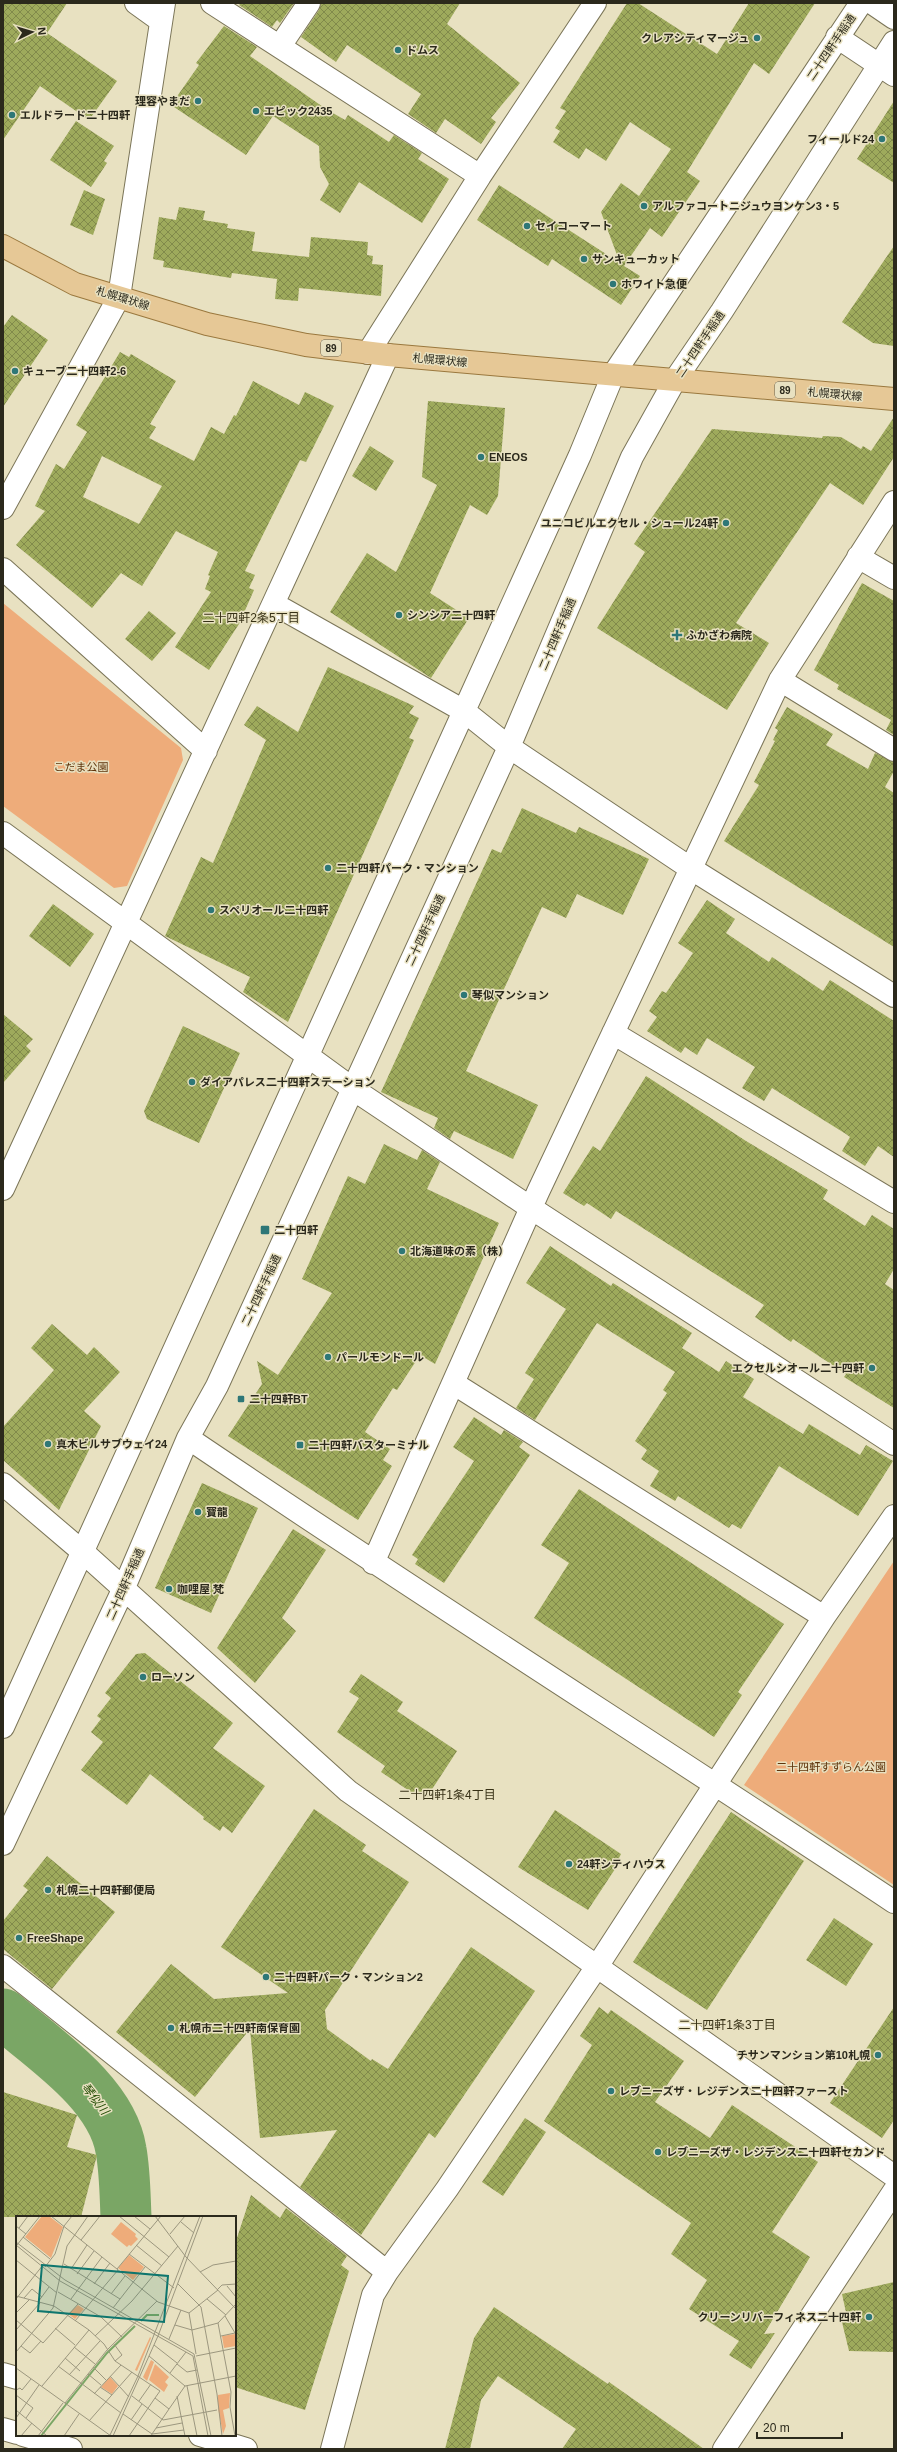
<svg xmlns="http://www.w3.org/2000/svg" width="897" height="2452" font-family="Arial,'Noto Sans JP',sans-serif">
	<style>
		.park { fill: #eeac7a }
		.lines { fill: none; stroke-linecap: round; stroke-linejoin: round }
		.river { stroke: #7aa665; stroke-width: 51 }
		.building { fill: url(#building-cross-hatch); fill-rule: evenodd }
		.minor-casing { stroke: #7b7558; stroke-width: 24 }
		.major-casing { stroke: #9a783e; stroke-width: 24 }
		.minor { stroke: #fff; stroke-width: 22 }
		.major { stroke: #e6c896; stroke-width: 22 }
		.poi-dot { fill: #2e7777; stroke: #e8e1c1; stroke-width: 1.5 }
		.labels { text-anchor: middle; stroke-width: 3; stroke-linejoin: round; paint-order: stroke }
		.shield { fill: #e8e1c1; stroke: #64604e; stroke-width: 1 }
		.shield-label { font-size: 10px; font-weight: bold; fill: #2b291c }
		.poi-label { font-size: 11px; font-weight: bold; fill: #2b291c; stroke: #e8e1c1; text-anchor: start }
		.street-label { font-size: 11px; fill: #2b291c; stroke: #e8e1c1 }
		.park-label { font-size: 11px; fill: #5f340b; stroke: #e8e1c1 }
		.neighbourhood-label { font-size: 12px; fill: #373116; stroke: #e8e1c1 }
		.water-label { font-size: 12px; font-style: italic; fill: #244d06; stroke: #e8e1c1 }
		.inset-river { fill: none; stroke: #7aa665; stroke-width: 2 }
		.inset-road { fill: none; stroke: #9c977f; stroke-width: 1 }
		.view { fill: #0f766e; fill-opacity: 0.15; stroke: #0f766e; stroke-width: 2 }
		.inset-edge { fill: none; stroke: #2b291c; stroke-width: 2 }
	</style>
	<defs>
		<pattern id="building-cross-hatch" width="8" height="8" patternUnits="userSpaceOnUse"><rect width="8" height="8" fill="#9eaa5c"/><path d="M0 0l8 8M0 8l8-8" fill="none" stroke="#818a4b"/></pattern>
	</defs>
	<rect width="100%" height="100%" fill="#e8e1c1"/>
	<path class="park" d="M 3,603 L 181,748 L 183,760 L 127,886 L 114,888 L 3,806 Z
		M 894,1561 L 894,1885 L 744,1785 Z"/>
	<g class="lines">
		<path class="river" d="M 3,2014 C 44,2049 112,2093 121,2150 C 125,2172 125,2195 126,2217"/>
	</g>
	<path class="building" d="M 3,3 L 67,3 L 47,33 L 117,81 L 89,120 L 40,86 L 3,140 Z
		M 241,3 L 294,3 L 280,23 L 277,20 L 272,27 L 239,5 Z
		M 321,3 L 460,3 L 447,24 L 520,83 L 491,118 L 496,122 L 481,144 L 445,119 L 436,133 L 408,114 L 421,94 L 347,45 L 336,62 L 301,37 L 319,10 Z
		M 627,3 L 638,3 L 717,54 L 749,3 L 815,3 L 769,74 L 754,63 L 687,172 L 700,181 L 662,237 L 650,228 L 624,266 L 640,276 L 621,305 L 552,259 L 548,266 L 477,220 L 499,185 L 620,263 L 601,212 L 621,183 L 639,196 L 671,149 L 630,122 L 606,161 L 586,148 L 579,159 L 553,142 L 560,131 L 555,128 L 566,111 L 560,108 Z
		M 224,26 L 257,47 L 250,56 L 326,109 L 345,120 L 348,115 L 389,142 L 394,135 L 422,153 L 418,159 L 449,179 L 422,223 L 359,182 L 340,213 L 320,200 L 329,184 L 320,167 L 319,146 L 273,116 L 246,155 L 171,105 L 199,65 L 196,63 Z
		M 894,101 L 894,183 L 857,159 Z
		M 76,121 L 114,146 L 104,161 L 107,163 L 91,187 L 50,160 Z
		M 84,190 L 105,199 L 93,235 L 70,225 Z
		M 179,207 L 205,211 L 203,220 L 228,224 L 227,228 L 255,232 L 252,251 L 309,257 L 311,237 L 368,242 L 367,255 L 373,256 L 372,264 L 383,265 L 381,296 L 299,288 L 298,301 L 275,299 L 277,279 L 232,273 L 231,278 L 163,267 L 164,261 L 153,259 L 159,217 L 176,220 Z
		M 894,246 L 894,346 L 873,343 L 842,322 Z
		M 12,315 L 48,340 L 3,407 L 3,327 Z
		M 120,352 L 129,357 L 131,354 L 176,381 L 150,424 L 156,427 L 149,438 L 194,461 L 211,427 L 224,434 L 234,415 L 236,416 L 253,381 L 299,405 L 305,392 L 334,406 L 306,462 L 300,460 L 245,571 L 255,575 L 249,588 L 254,590 L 239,624 L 209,670 L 175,647 L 211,592 L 205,589 L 210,576 L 208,575 L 218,552 L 176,531 L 142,586 L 121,573 L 92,608 L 16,545 L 45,511 L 35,506 L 56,464 L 64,469 L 87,432 L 76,425 ZM 102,456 L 162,486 L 139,524 L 83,497 Z
		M 428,401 L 505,408 L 498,496 L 487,515 L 470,505 L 430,593 L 469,618 L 431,678 L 330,612 L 367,553 L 396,572 L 437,485 L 422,477 Z
		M 894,417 L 894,457 L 863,505 L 830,483 L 736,623 L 769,643 L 727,710 L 597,628 L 645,552 L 634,544 L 712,429 L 822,438 L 823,436 L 841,437 L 861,449 L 863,446 L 871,451 Z
		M 370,446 L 394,461 L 376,491 L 352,476 Z
		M 862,583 L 894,601 L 894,735 L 886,730 L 891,720 L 837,689 L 839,685 L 814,670 Z
		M 149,611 L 176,633 L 152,661 L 125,639 Z
		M 328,667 L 414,706 L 409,713 L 419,718 L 409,738 L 414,740 L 288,1022 L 243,992 L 250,977 L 165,936 L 201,857 L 213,863 L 266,740 L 244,725 L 257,706 L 298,732 Z
		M 787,707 L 833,734 L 826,745 L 868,769 L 875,753 L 894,762 L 894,771 L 885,787 L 894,793 L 894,947 L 724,841 L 759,785 L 754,782 L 775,741 L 773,740 L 778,730 L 775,728 Z
		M 522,808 L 576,833 L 579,827 L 649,859 L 623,915 L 577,894 L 566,918 L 542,907 L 466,1071 L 538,1105 L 513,1159 L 454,1131 L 450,1139 L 434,1128 L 438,1118 L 381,1092 L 492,849 L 501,853 Z
		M 707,900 L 735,919 L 726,933 L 769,962 L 772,957 L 823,991 L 830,980 L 894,1021 L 894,1157 L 878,1146 L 865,1166 L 842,1151 L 850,1137 L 846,1134 L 772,1088 L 764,1101 L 742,1088 L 755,1067 L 707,1038 L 697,1055 L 685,1047 L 681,1053 L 647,1031 L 657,1017 L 649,1011 L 662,991 L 666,993 L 693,953 L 678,943 Z
		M 53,904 L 94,934 L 70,967 L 29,936 Z
		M 3,1014 L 33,1039 L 26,1046 L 31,1051 L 3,1083 Z
		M 183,1026 L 240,1053 L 199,1143 L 147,1119 L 144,1111 Z
		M 646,1076 L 746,1141 L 828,1190 L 823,1199 L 865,1226 L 872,1215 L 894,1229 L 894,1269 L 885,1284 L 894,1290 L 894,1408 L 844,1377 L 846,1374 L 793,1339 L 791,1342 L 755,1317 L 764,1305 L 616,1211 L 611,1219 L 587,1203 L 584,1206 L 563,1193 L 593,1146 L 600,1151 Z
		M 384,1144 L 417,1160 L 422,1150 L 440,1162 L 427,1189 L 499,1223 L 435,1364 L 420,1355 L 397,1390 L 393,1388 L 365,1432 L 390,1449 L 383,1460 L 392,1466 L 358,1520 L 228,1436 L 262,1384 L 257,1361 L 278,1375 L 332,1293 L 302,1279 L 348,1176 L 365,1184 Z
		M 550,1246 L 611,1286 L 613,1283 L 692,1333 L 682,1348 L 719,1372 L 726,1361 L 754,1379 L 743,1397 L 803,1434 L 809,1424 L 860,1455 L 866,1445 L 893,1461 L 858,1516 L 779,1466 L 741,1529 L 732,1524 L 729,1528 L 678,1496 L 675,1501 L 650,1486 L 659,1471 L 641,1459 L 647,1450 L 635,1441 L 667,1393 L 663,1390 L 675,1372 L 597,1323 L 535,1420 L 516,1408 L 534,1379 L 525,1373 L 566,1309 L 526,1283 Z
		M 52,1324 L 87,1355 L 94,1347 L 120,1372 L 84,1411 L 101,1426 L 59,1510 L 3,1460 L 3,1427 L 54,1370 L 31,1348 Z
		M 474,1417 L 501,1435 L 504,1430 L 523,1442 L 519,1447 L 530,1455 L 444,1583 L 415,1564 L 418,1559 L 412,1555 L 474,1461 L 453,1447 Z
		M 202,1483 L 258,1508 L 211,1613 L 155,1588 Z
		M 579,1489 L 784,1624 L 738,1692 L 742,1695 L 714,1737 L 534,1618 L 569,1563 L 541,1545 Z
		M 293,1529 L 326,1550 L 282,1618 L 296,1631 L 255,1683 L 217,1648 Z
		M 145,1653 L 233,1723 L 213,1748 L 265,1786 L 232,1833 L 223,1826 L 220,1831 L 203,1819 L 204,1817 L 150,1774 L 127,1805 L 81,1770 L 103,1742 L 91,1732 L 101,1719 L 97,1716 L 111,1698 L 105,1693 L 136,1654 Z
		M 361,1674 L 403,1702 L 397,1711 L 457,1751 L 427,1797 L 416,1790 L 414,1794 L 381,1772 L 385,1766 L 337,1732 L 359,1698 L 349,1692 Z
		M 314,1809 L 366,1845 L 362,1851 L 409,1882 L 325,2010 L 327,2029 L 371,2061 L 372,2059 L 388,2069 L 471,1947 L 535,1991 L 435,2138 L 429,2133 L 361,2235 L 300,2187 L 337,2130 L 260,2138 L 250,2029 L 195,2097 L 116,2032 L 171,1964 L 214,1999 L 288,1993 L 221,1947 Z
		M 555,1810 L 621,1854 L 619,1858 L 621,1860 L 588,1910 L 518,1867 Z
		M 731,1812 L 804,1861 L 707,2010 L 633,1962 Z
		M 47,1856 L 115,1912 L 52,1989 L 3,1949 L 3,1921 L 28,1890 L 23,1886 Z
		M 834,1918 L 873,1944 L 846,1986 L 806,1960 Z
		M 599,2007 L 608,2014 L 611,2010 L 684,2061 L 655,2102 L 710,2138 L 732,2105 L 818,2162 L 772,2232 L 810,2257 L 764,2334 L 775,2333 L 751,2369 L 729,2355 L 739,2341 L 689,2309 L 707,2280 L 671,2254 L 691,2223 L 544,2121 L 592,2045 L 580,2036 Z
		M 894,2007 L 894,2120 L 882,2138 L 830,2103 Z
		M 3,2092 L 77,2115 L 67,2147 L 97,2155 L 81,2217 L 3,2217 Z
		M 525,2118 L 546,2132 L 503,2196 L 482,2182 Z
		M 251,2195 L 280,2218 L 286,2208 L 347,2256 L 341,2265 L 349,2271 L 305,2410 L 235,2387 L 235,2244 Z
		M 894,2282 L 894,2352 L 849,2351 L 841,2318 L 847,2317 L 842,2294 Z
		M 494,2307 L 608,2384 L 609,2382 L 704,2449 L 562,2449 L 576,2429 L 498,2376 L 481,2400 L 470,2449 L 445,2449 L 474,2338 Z"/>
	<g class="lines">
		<g class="minor-casing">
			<path id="minor" d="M 136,3 L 161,21
				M 212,3 L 480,176
				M 872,3 L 894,18
				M 837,37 L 894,75
				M 280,46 L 309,3
				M 368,353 L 480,176 L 595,3
				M 3,508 L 119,297 L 164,3
				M 858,557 L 894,578
				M 3,569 L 206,751
				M 274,604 L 464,711 L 509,747 L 690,868 L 894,996
				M 780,680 L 894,750
				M 3,833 L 353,1089 L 531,1208 L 894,1444
				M 613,1033 L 894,1202
				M 3,1189 L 388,355
				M 453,1383 L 824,1617
				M 188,1438 C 421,1596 659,1746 894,1902
				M 3,1484 L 84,1553 L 348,1791 L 894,2176
				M 373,1563 L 538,1192 L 780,680 L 894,502
				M 3,1727 L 464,711 L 580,455 L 613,375 L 861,3
				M 3,1844 L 123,1590 L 188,1438 L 217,1386 L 509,747 L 632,457 L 675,380 L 722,311 L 894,42
				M 3,1966 L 387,2272
				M 3,2374 L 17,2378
				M 3,2429 L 17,2433
				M 23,2435 L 71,2449
				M 200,2435 L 246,2449
				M 332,2449 L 373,2295 L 387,2272 L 447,2189 L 598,1965 L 824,1617 L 894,1516
				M 724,2449 L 894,2191"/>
		</g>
		<g class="major-casing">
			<path id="major" d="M 3,246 L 75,284 L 207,324 L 306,345 L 388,355 L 894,399"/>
		</g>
		<use href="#minor" class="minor"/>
		<use href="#major" class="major"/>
	</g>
	<g class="poi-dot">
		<circle cx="757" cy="38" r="4"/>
		<circle cx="398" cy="50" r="4"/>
		<circle cx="198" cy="101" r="4"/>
		<circle cx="256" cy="111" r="4"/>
		<circle cx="12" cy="115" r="4"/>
		<circle cx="882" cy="139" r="4"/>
		<circle cx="644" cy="206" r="4"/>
		<circle cx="527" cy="226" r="4"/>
		<circle cx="584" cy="259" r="4"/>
		<circle cx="613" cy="284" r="4"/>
		<circle cx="15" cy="371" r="4"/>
		<circle cx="481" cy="457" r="4"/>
		<circle cx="726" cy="523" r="4"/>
		<circle cx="399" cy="615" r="4"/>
		<path d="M675 629h4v4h4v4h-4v4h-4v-4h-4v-4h4z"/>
		<circle cx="328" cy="868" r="4"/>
		<circle cx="211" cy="910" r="4"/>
		<circle cx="464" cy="995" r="4"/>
		<circle cx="192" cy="1082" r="4"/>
		<rect x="260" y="1225" width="10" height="10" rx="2"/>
		<circle cx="402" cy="1251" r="4"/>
		<circle cx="328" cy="1357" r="4"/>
		<circle cx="872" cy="1368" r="4"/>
		<rect x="237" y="1395" width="8" height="8" rx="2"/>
		<circle cx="48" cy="1444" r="4"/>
		<rect x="296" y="1441" width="8" height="8" rx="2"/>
		<circle cx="198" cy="1512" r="4"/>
		<circle cx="169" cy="1589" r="4"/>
		<circle cx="143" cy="1677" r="4"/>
		<circle cx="569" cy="1864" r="4"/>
		<circle cx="48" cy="1890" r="4"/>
		<circle cx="19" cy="1938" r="4"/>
		<circle cx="266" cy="1977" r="4"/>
		<circle cx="171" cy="2028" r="4"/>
		<circle cx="878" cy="2055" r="4"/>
		<circle cx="611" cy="2091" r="4"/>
		<circle cx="658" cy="2152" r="4"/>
		<circle cx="869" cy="2317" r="4"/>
	</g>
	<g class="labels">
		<g class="shield">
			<rect x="321" y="340" width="20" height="16" rx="3"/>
			<rect x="775" y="382" width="20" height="16" rx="3"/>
		</g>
		<g class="shield-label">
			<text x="331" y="352">89</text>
			<text x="785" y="394">89</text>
		</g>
		<g class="poi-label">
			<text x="749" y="42" text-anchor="end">クレアシティマージュ</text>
			<text x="406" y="54">ドムス</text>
			<text x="190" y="105" text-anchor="end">理容やまだ</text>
			<text x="264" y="115">エピック2435</text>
			<text x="20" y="119">エルドラード二十四軒</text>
			<text x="874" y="143" text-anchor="end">フィールド24</text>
			<text x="652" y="210">アルファコートニジュウヨンケン3・5</text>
			<text x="535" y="230">セイコーマート</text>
			<text x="592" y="263">サンキューカット</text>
			<text x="621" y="288">ホワイト急便</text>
			<text x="23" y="375">キューブ二十四軒2-6</text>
			<text x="489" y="461">ENEOS</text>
			<text x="718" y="527" text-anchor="end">ユニコビルエクセル・シュール24軒</text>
			<text x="407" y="619">シンシア二十四軒</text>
			<text x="686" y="639">ふかざわ病院</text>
			<text x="336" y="872">二十四軒パーク・マンション</text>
			<text x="219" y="914">スペリオール二十四軒</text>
			<text x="472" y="999">琴似マンション</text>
			<text x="200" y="1086">ダイアパレス二十四軒ステーション</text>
			<text x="274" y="1234">二十四軒</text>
			<text x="410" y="1255">北海道味の素（株）</text>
			<text x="336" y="1361">パールモンドール</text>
			<text x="864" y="1372" text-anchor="end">エクセルシオール二十四軒</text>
			<text x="249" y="1403">二十四軒BT</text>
			<text x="56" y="1448">真木ビルサブウェイ24</text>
			<text x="308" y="1449">二十四軒バスターミナル</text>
			<text x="206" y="1516">寶龍</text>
			<text x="177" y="1593">咖哩屋 梵</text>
			<text x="151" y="1681">ローソン</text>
			<text x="577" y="1868">24軒シティハウス</text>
			<text x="56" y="1894">札幌二十四軒郵便局</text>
			<text x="27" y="1942">FreeShape</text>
			<text x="274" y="1981">二十四軒パーク・マンション2</text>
			<text x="179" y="2032">札幌市二十四軒南保育園</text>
			<text x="870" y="2059" text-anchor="end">チサンマンション第10札幌</text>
			<text x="619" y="2095">レブニーズザ・レジデンス二十四軒ファースト</text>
			<text x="666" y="2156">レブニーズザ・レジデンス二十四軒セカンド</text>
			<text x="861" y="2321" text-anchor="end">クリーンリバーフィネス二十四軒</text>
		</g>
		<g class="street-label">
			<text transform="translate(831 47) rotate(-56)" y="4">二十四軒手稲通</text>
			<text transform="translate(123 298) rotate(17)" y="4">札幌環状線</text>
			<text transform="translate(700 344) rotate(-56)" y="4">二十四軒手稲通</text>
			<text transform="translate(440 360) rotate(5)" y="4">札幌環状線</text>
			<text transform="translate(835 394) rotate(5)" y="4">札幌環状線</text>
			<text transform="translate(557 634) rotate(-67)" y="4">二十四軒手稲通</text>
			<text transform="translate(425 930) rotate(-65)" y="4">二十四軒手稲通</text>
			<text transform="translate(261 1290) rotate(-65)" y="4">二十四軒手稲通</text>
			<text transform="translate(125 1584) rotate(-66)" y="4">二十四軒手稲通</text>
		</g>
		<g class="park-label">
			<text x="81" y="771">こだま公園</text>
			<text x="831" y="1771">二十四軒すずらん公園</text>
		</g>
		<g class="neighbourhood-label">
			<text x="251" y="622">二十四軒2条5丁目</text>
			<text x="447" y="1799">二十四軒1条4丁目</text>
			<text x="727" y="2029">二十四軒1条3丁目</text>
		</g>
		<g class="water-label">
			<text transform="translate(95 2099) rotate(52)" y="4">琴似川</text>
		</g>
	</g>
	<g transform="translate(16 2216)">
		<rect width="220" height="220" fill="#e8e1c1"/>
		<path d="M 134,121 L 135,122 L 121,155 L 119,154 Z" fill="#eeac7a"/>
		<path d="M 26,0 L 33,0 L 47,11 L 35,42 L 9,21 ZM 105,6 L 120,18 L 119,20 L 122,23 L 115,30 L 113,29 L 111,31 L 95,18 ZM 113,39 L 128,51 L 117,64 L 102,52 ZM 62,89 L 68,93 L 59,103 L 52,98 ZM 219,118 L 220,130 L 208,132 L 206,120 ZM 135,144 L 138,146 L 131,165 L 127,161 ZM 139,148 L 153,161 L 149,166 L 152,169 L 148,176 L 133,164 ZM 94,161 L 102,170 L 96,178 L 85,171 ZM 214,177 L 213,192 L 207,194 L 210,210 L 207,218 L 202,192 L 202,179 Z" fill="#eeac7a"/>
		<path class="inset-river" d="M 125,105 L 131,99 L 143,99M 25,220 L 91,137 L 119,110"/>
		<path class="inset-road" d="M 35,0 L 142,86 L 173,97M 103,0 L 153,41M 118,0 L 134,13M 139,0 L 170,41 L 220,93M 165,6 L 178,17M 0,10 L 10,18M 3,12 L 12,0M 154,18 L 169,0M 7,21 L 34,43M 65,24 L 84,0M 0,26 L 49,64 L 178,138 L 195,220M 0,29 L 44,65 L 177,140 L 192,220M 1,29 L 24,0M 120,29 L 146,50M 113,38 L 158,72M 0,44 L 41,77M 48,48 L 104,83M 29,51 L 39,38 L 48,10 L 56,0M 55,53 L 71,29M 101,53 L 145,0M 184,56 L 197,49 L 220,45M 61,58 L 78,35M 78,68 L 94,47M 162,68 L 185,91 L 201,178 L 206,220M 211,70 L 220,81M 201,74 L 206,69 L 220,68M 42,76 L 85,101 L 106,121M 95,78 L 109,60M 0,80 L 38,90 L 73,114 L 88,128 L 99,145 L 144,175 L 139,182 L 153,193 L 136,218 L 168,214M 8,82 L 16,73 L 26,81M 0,83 L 27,49M 55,83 L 86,41M 191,83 L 210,99M 22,86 L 33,71M 97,92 L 129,51M 0,97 L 13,84M 209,100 L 219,117M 0,104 L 27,127 L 62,88M 59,105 L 102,54M 159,109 L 176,114 L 202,107M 39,112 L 59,129M 0,114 L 24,87M 79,120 L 116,85 L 162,30M 205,120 L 219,117M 153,123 L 165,94M 98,128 L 106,139 L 99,145M 138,129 L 161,147M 5,130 L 14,137 L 25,125M 58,131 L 79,148M 0,136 L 37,92 L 51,30 L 72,0M 180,138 L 173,97 L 202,74M 133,140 L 169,170M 180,140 L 220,132M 49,142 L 64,155M 161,148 L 171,156 L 181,154M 42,150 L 105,197M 77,151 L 90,164M 0,152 L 95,220M 154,157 L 170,136M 72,158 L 85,169M 53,159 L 84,125M 94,160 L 113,181M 26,170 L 73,114M 171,170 L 181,220M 84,171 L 96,179M 0,174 L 4,172 L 6,174 L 15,163M 78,178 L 105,149M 0,179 L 17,192 L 10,202M 116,180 L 147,204 L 201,194M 161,180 L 169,220M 123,185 L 135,168M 49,187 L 91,134 L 141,85M 153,193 L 169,170 L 220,160M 0,194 L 31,220M 107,198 L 136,218 L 135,220M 0,202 L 23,169M 115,204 L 126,188M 73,205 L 116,156M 140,212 L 166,207M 94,219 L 122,160 L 184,0M 5,220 L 16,207M 22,220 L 47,187M 48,220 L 63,198M 97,220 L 142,120 L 187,0M 113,220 L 139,182M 219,220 L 214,191 L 215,176 L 202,107 L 220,88"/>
		<path class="view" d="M 26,49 L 152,60 L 148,106 L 22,95 Z"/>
		<rect width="220" height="220" class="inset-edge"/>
	</g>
	<rect width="897" height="2452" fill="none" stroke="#2b291c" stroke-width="8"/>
	<g transform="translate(32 32) rotate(85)" stroke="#e8e1c1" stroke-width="3" paint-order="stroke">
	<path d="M0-3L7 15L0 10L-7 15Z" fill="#2b291c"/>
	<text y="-6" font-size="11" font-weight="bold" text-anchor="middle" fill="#2b291c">N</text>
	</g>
	<path d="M757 2432v6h85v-6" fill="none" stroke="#2b291c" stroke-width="2"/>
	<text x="763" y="2432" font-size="12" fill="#2b291c" stroke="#e8e1c1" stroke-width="3" paint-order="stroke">20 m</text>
</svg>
